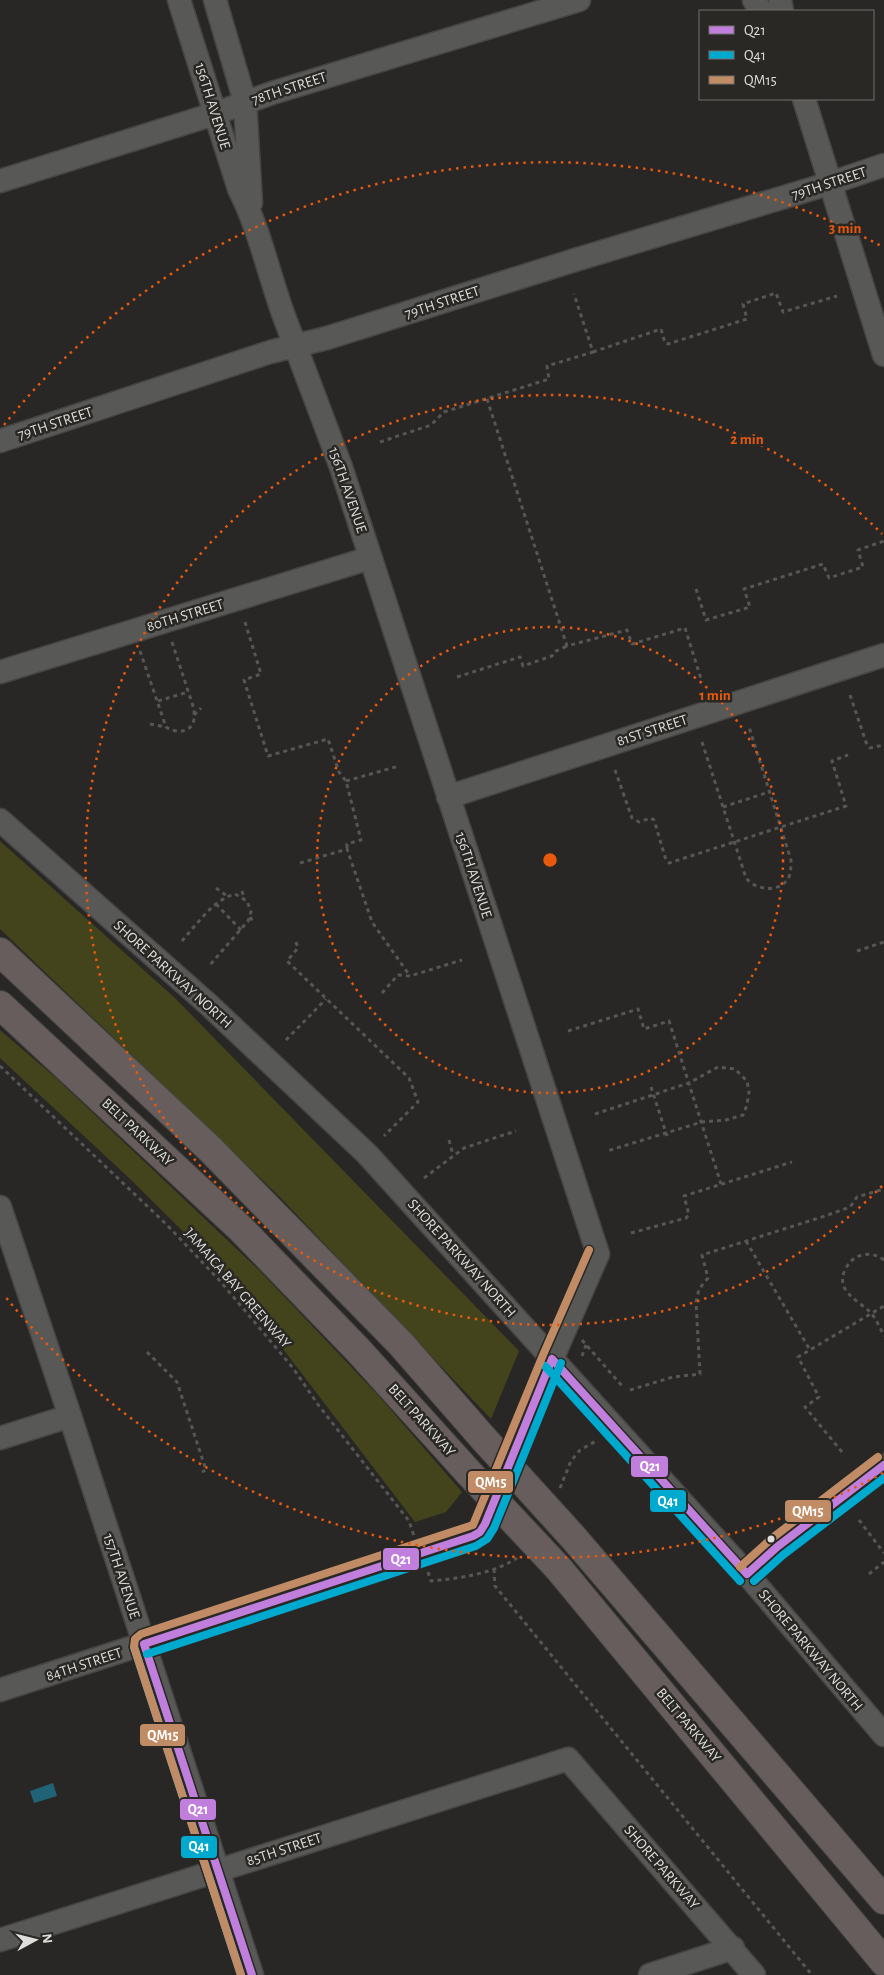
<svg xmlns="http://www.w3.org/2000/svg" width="884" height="1975" font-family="'Alegreya Sans',sans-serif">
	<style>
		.green { fill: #43441b }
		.water { fill: #216376 }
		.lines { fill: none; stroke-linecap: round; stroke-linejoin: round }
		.minor-casing { stroke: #464544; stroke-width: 25 }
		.motorway-casing { stroke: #464544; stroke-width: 30 }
		.path { stroke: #575655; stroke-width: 3; stroke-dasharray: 4 4; stroke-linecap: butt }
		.minor { stroke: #585857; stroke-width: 22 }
		.motorway { stroke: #675d5d; stroke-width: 28 }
		.motorway-bridge-casing { stroke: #464544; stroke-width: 30; stroke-linecap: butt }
		.motorway-bridge { stroke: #675d5d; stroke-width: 28 }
		.bus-1-casing { stroke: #292825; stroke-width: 11 }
		.bus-2-casing { stroke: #292825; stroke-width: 11 }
		.bus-3-casing { stroke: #292825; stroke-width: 11 }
		.bus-1 { stroke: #c07fdc; stroke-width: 8 }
		.bus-2 { stroke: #00a9ce; stroke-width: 8 }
		.bus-3 { stroke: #c18c65; stroke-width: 8 }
		.ring { fill: none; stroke: #e8590c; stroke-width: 2.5; stroke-dasharray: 2.5 5 }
		.bus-dot { fill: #dfdedc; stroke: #292825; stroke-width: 2 }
		.labels { text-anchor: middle; stroke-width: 5; stroke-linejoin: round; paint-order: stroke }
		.street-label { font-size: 15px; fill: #dfdedc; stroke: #292825 }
		.centre { fill: #e8590c; stroke: #292825; stroke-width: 2.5 }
		.ring-label { font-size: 15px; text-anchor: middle; font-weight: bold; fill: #e8590c; stroke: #292825; stroke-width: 5; stroke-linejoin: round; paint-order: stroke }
		.line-badge { stroke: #292825; stroke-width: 2 }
		.badge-label { font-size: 14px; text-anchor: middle; font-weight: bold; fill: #fff }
	</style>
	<rect width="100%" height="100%" fill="#282726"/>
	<path class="green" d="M 0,841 L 176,999 L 519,1351 L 491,1419 L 279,1196 L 0,929 Z
		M 0,1030 L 56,1078 L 260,1271 L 378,1395 L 462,1492 L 446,1512 L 415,1522 L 225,1273 L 128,1177 L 0,1058 Z"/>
	<path class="water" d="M 53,1783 L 57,1796 L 34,1803 L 30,1791 Z"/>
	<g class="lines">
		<g class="minor-casing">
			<path id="minor" d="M 215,0 L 245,102 L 251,203
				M 754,0 L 761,11
				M 780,0 L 782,11
				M 804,99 L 884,355
				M 0,181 L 214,114 L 272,93 L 579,0
				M 0,441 L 270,352 L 327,338 L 575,260 L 831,183 L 884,165
				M 0,672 L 370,558
				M 448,797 L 884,655
				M 0,820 L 209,1005 L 367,1154 L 747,1574 L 884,1735
				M 0,1207 L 70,1416 L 252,1975
				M 0,1438 L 70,1416
				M 747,1574 L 777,1547 L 884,1465
				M 0,1690 L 420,1555 L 473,1536 L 480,1532 L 485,1524 L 552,1359 L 598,1254 L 341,467 C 322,417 304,368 285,319 C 269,276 260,230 239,189 L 179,0
				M 0,1940 L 568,1759 L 754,1975
				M 650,1975 L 733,1948"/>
		</g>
		<g class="motorway-casing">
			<path id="motorway" d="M 0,952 L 210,1149 L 400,1343 L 483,1438
				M 0,1005 L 241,1229 L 358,1350 L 469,1473
				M 572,1536 L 884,1900
				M 559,1569 L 884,1962"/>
		</g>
		<path class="path" d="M 593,352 L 661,329 L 665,343 L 668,344 L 747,319 L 743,304 L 776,293 L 783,312 L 837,296
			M 487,399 L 567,646 L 627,630 L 632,644 L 685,628 L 702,682
			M 380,442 L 431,425 L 444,412 L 549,379 L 547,366 L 593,352 L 574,294
			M 696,589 L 706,620 L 750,607 L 744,589 L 823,564 L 829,578 L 863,567 L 858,550 L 884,541
			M 245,622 L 261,674 L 244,680 L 268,756 L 328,739 L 339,772 L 346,781 L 361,840 L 347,844 L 347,849
			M 140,651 L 166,727 C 173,732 186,734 192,725 C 195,721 194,714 194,709 L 171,639
			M 457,677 L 520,657 L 523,666 L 552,656 L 554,652 L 567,646
			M 850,695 L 867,745 L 870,748 L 884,745
			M 158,701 L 188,692
			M 194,715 L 201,708
			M 150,724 L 166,727
			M 702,742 L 746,878 C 756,891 781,893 789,877 C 791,871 791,866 791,860 L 749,727
			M 615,770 L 632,818 L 639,822 L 651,818 L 654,820 L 666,860 L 669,863 L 846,806 L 832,761 L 848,755
			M 346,781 L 399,766
			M 723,807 L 769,792
			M 300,863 L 347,849 L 372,922 L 410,976
			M 216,888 L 227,896
			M 242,891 L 244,898
			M 216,904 L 241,930
			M 250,917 L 254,923
			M 182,941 C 197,924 213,900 235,894 L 247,901 L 251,912 L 248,921 L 209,966
			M 296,942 L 298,948 L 287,961 L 409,1078 L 418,1102 L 384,1136
			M 857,951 L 884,942
			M 382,993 L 398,975 L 410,976 L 462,960
			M 568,1031 L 638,1009 L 644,1029 L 669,1021 L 721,1184
			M 286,1040 L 326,999
			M 0,1066 L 167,1225 L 220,1281 L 293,1368 L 319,1406 L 409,1521 L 414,1536
			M 651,1087 L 667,1136
			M 595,1114 L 689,1083 L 718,1067 L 735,1069 L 747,1081 L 749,1092 L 747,1105 L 743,1115 L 726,1120 L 702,1122 L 607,1151
			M 449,1140 L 453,1155
			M 424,1178 L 464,1148 L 516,1131
			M 631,1233 L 686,1218 L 689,1215 L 684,1196 L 792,1162
			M 746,1241 L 810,1350
			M 884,1260 C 877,1255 870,1253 862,1255 C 854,1257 849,1262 845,1270 C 835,1291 858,1300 870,1312 C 876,1318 880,1328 884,1336
			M 582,1340 L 623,1387
			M 147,1352 L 177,1382 L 206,1470 L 202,1472
			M 582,1356 L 586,1345
			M 630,1390 L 673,1377 L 700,1374 L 696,1302 L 699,1289 L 708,1278 L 702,1255 L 825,1216 L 850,1207 L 857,1197 L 884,1189
			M 842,1452 L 805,1407 L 819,1397 L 798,1357 L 884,1306
			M 560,1488 L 571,1461 L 580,1450 L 598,1440
			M 859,1520 L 884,1553
			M 494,1569 L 495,1586 L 812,1975
			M 428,1572 L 431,1581 C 461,1578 492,1574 517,1558
			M 869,1574 L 884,1562"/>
		<use href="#minor" class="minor"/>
		<use href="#motorway" class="motorway"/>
		<g class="motorway-bridge-casing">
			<path id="motorway-bridge" d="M 483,1438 L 572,1536
				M 469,1473 L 559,1569"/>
		</g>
		<use href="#motorway-bridge" class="motorway-bridge"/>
		<g class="bus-1-casing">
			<path id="bus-1" d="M 552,1359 L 747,1574
				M 747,1574 L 777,1547 L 884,1465
				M 144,1644 L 473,1536 L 480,1532 L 485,1524 L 552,1359
				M 144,1644 L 252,1975"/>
		</g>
		<g class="bus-2-casing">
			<path id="bus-2" d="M 545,1366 L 740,1581
				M 754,1581 L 783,1555 L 884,1478
				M 134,1647 L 241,1975
				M 147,1654 L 476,1546 L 487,1539 L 494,1528 L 561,1363"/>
		</g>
		<g class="bus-3-casing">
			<path id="bus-3" d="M 740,1567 L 771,1539 L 878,1457
				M 241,1975 L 134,1647 L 135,1639 L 141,1634 L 473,1525 L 543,1355 L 589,1250"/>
		</g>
		<use href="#bus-1" class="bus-1"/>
		<use href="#bus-2" class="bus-2"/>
		<use href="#bus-3" class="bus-3"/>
	</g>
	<g class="ring">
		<circle cx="550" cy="860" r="233"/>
		<path d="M882 1186A465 465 0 1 1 882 534"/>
		<path d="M883 1473A698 698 0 0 1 4 1295M4 425A698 698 0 0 1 883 247"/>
	</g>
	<circle class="bus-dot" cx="771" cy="1539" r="4.5"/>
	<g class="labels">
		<g class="street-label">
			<text transform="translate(289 88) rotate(-18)" y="5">78TH STREET</text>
			<text transform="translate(213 106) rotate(73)" y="5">156TH AVENUE</text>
			<text transform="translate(829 183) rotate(-18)" y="5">79TH STREET</text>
			<text transform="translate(442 302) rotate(-18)" y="5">79TH STREET</text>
			<text transform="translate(55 423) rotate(-18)" y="5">79TH STREET</text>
			<text transform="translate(348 490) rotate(71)" y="5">156TH AVENUE</text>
			<text transform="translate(185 615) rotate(-17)" y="5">80TH STREET</text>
			<text transform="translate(652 730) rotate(-18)" y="5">81ST STREET</text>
			<text transform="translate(474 875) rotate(72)" y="5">156TH AVENUE</text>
			<text transform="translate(173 974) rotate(42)" y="5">SHORE PARKWAY NORTH</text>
			<text transform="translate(138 1132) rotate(43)" y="5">BELT PARKWAY</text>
			<text transform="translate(462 1258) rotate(48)" y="5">SHORE PARKWAY NORTH</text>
			<text transform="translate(238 1288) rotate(49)" y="5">JAMAICA BAY GREENWAY</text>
			<text transform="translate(422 1420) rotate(48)" y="5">BELT PARKWAY</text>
			<text transform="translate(122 1576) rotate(72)" y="5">157TH AVENUE</text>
			<text transform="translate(811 1650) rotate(50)" y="5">SHORE PARKWAY NORTH</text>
			<text transform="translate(84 1664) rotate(-18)" y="5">84TH STREET</text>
			<text transform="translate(689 1725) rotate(50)" y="5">BELT PARKWAY</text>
			<text transform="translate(284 1849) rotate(-18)" y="5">85TH STREET</text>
			<text transform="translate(662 1867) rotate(49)" y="5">SHORE PARKWAY</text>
		</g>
	</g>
	<circle cx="550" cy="860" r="8" class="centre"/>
	<g class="ring-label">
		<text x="845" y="233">3 min</text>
		<text x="747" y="444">2 min</text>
		<text x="715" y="700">1 min</text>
	</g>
	<g class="line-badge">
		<rect x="630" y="1455" width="39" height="23" rx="5" fill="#c07fdc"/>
		<rect x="467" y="1470" width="47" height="24" rx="5" fill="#c18c65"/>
		<rect x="649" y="1489" width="38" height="24" rx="5" fill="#00a9ce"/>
		<rect x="784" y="1499" width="48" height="24" rx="5" fill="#c18c65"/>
		<rect x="382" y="1547" width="38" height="24" rx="5" fill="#c07fdc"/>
		<rect x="139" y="1723" width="47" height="24" rx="5" fill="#c18c65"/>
		<rect x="179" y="1798" width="38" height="23" rx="5" fill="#c07fdc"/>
		<rect x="180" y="1835" width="38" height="24" rx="5" fill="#00a9ce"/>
	</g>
	<g class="badge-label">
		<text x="650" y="1471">Q21</text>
		<text x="491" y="1487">QM15</text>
		<text x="668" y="1506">Q41</text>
		<text x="808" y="1516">QM15</text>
		<text x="401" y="1564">Q21</text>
		<text x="163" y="1740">QM15</text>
		<text x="198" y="1814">Q21</text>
		<text x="199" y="1851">Q41</text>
	</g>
	<rect x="699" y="10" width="175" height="90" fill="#292825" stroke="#72716e"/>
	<rect x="709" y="26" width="25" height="8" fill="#c07fdc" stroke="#72716e"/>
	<text x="744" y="35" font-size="15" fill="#dfdedc">Q21</text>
	<rect x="709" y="51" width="25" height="8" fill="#00a9ce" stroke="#72716e"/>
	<text x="744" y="60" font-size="15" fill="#dfdedc">Q41</text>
	<rect x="709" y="76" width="25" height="8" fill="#c18c65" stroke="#72716e"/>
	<text x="744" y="85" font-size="15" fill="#dfdedc">QM15</text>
	<g transform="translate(35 1940) rotate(83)" stroke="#292825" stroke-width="4" paint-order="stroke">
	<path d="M0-4L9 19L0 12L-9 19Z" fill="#dfdedc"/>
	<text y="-8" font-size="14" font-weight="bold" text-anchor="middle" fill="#dfdedc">N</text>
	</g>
</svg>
